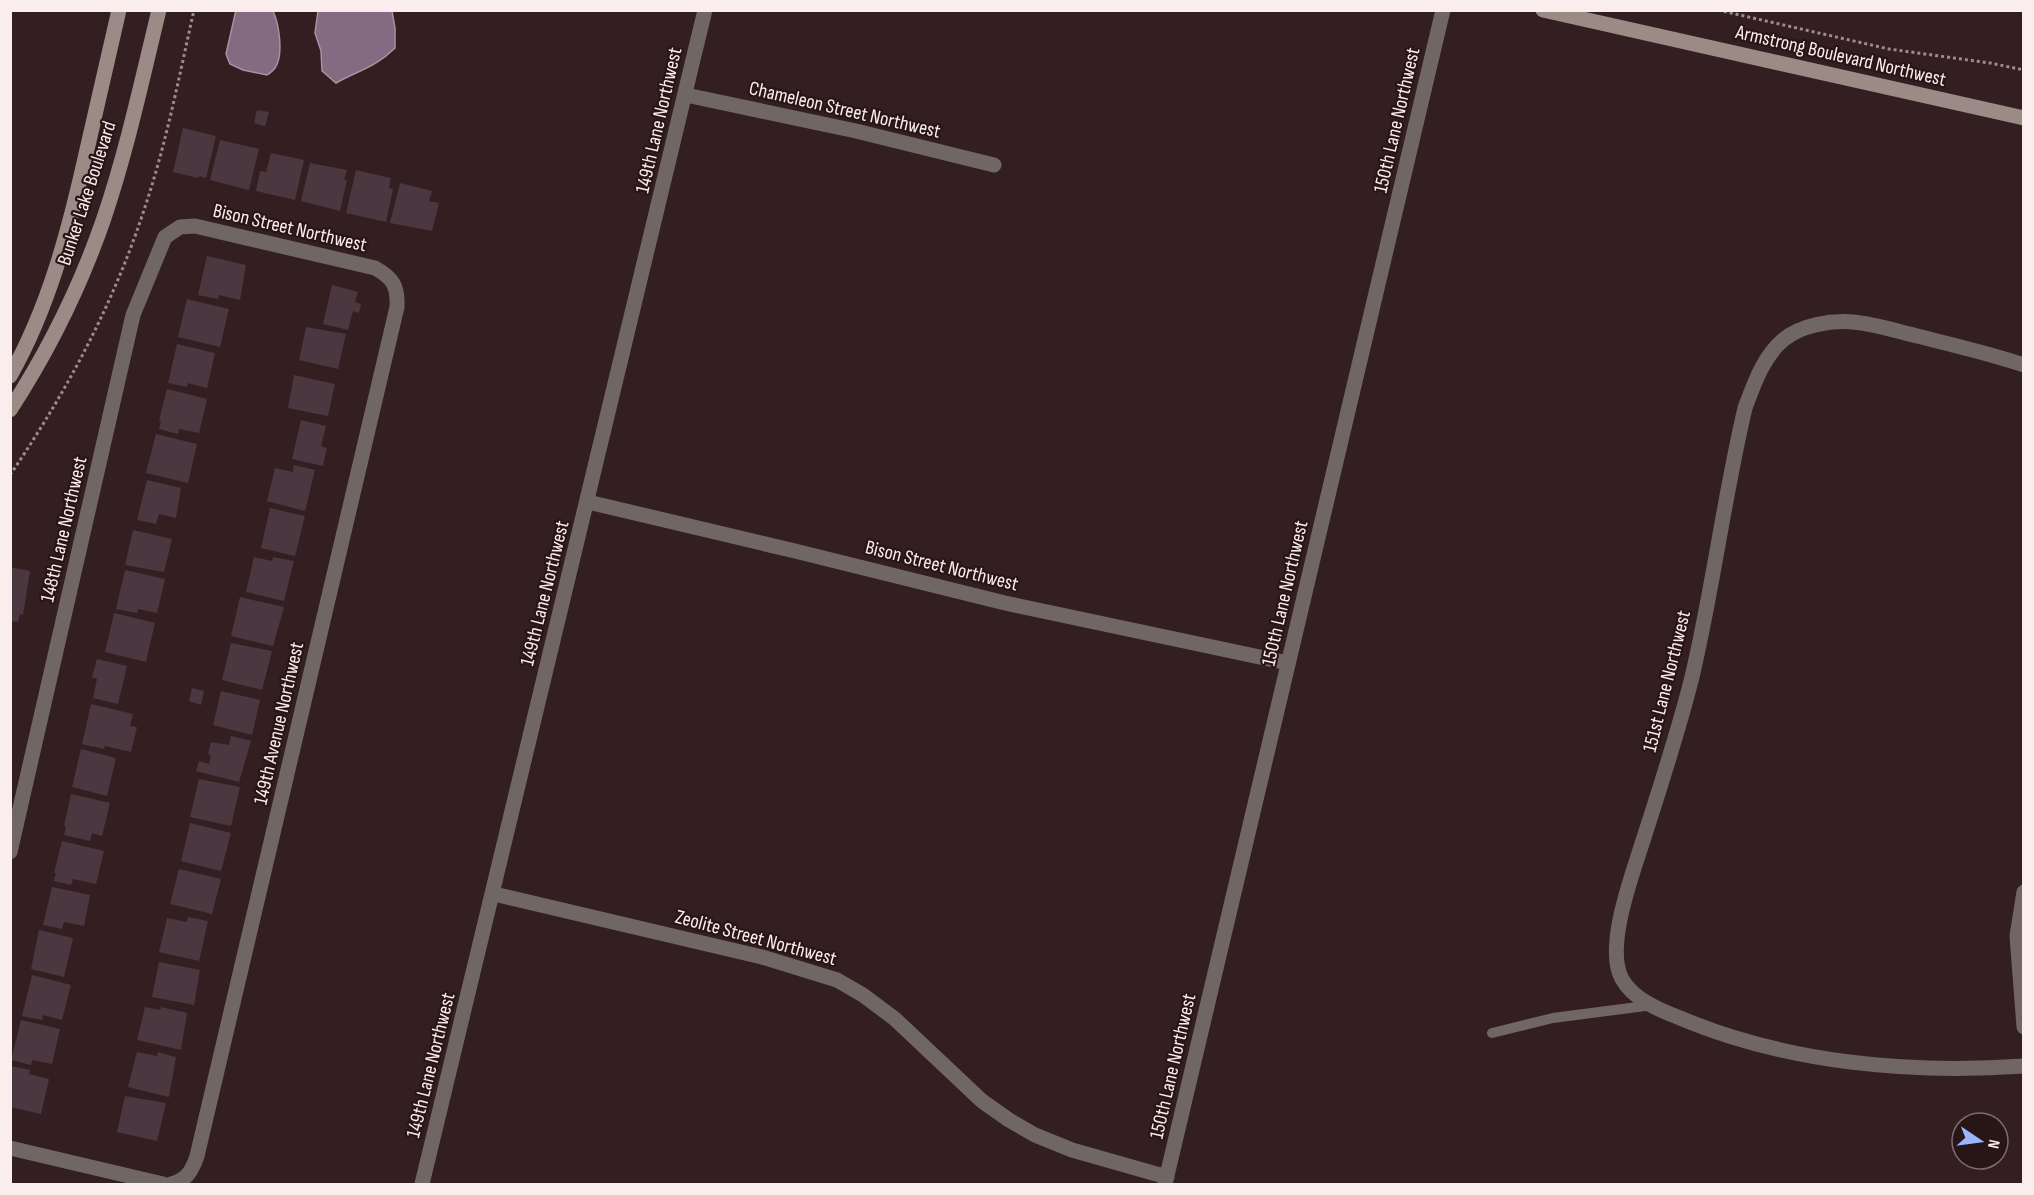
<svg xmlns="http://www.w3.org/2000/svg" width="2034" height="1195" font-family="'Sofia Sans Condensed',sans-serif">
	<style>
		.water { fill: #856b81; stroke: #a892a1; stroke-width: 1.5 }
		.building { fill: #4b373f }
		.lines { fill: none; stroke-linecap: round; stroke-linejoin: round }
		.path { stroke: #9d8c8d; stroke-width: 3; stroke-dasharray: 3 3; stroke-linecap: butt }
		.service { stroke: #706663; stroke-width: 10 }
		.minor { stroke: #706663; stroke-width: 15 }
		.secondary { stroke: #9b8b86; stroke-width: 15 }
		.labels { text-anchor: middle; stroke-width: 4.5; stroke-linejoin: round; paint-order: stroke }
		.street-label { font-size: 20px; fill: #fbeded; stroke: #281617 }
	</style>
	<rect width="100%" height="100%" fill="#331f21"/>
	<path class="water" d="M 236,10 L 273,11 C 279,24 284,55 275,68 C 273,71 270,73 267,75 L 243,70 L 230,64 L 226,54 Z
		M 318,11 L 392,11 L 395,28 L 395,48 C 375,68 359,70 336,83 L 322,71 L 321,51 L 315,33 Z"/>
	<path class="building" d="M 257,110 L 269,112 L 265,126 L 254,123 Z
		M 183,128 L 216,136 L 206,178 L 199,176 L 198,178 L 173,172 Z
		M 220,140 L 259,149 L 249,190 L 210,180 Z
		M 271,153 L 304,160 L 295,200 L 256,191 L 260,171 L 266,172 Z
		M 310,163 L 347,170 L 344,180 L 347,180 L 340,211 L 301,201 Z
		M 356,170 L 391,178 L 389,188 L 393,189 L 386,222 L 346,213 Z
		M 400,183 L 432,191 L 429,201 L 439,203 L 432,231 L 390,223 Z
		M 207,256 L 246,265 L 240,300 L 219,295 L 218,299 L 198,295 Z
		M 332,285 L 358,292 L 355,302 L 361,304 L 359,313 L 353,311 L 348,330 L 323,324 Z
		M 187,299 L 229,309 L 220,347 L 178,337 Z
		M 306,327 L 346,334 L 338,369 L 299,360 Z
		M 177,344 L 215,353 L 207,388 L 188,383 L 187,387 L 168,383 Z
		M 294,375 L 335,384 L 328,416 L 288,408 Z
		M 167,389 L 207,399 L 199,433 L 179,429 L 178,434 L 159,429 L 161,421 L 159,420 Z
		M 301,420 L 326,426 L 321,446 L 327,448 L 323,466 L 292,459 Z
		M 156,434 L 197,444 L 188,483 L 146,473 Z
		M 294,465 L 315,470 L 305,511 L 267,501 L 275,468 L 293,472 Z
		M 147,480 L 181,488 L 176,518 L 159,514 L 156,524 L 137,520 Z
		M 270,508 L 305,516 L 295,556 L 261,548 Z
		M 133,530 L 172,539 L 164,572 L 125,565 Z
		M 254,557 L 272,561 L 273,557 L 294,561 L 284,601 L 246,592 Z
		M 10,567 L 30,571 L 23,615 L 20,614 L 18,622 L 10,621 Z
		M 125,570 L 165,579 L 157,613 L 138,609 L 137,613 L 116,609 Z
		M 240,597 L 284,607 L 273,646 L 231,636 Z
		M 114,613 L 155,623 L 146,662 L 105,652 Z
		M 231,643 L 272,651 L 262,690 L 222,680 Z
		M 97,659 L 127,666 L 118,704 L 93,698 L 97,679 L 92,677 Z
		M 192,688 L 204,691 L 201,705 L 189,701 Z
		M 221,691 L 260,700 L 252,735 L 213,725 Z
		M 91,704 L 133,714 L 130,726 L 137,727 L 131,752 L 105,746 L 104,749 L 82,744 Z
		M 231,736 L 251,741 L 239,782 L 196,771 L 199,761 L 209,764 L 211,755 L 208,754 L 211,742 L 229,745 Z
		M 81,749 L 116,758 L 107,796 L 72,787 Z
		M 199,779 L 240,787 L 231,826 L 190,817 Z
		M 71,794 L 110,803 L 102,836 L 92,833 L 90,841 L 64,835 L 66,826 L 64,826 Z
		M 190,823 L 231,833 L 221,871 L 181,861 Z
		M 62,841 L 104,851 L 96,884 L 73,879 L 71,885 L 54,881 L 56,873 L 54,873 Z
		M 179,869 L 221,879 L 212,914 L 170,904 Z
		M 52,887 L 90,895 L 84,926 L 64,922 L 62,929 L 43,925 Z
		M 188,917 L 208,921 L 199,961 L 159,952 L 167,918 L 187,922 Z
		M 39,930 L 73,938 L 64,977 L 31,969 Z
		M 159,962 L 200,970 L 194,1005 L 152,997 Z
		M 32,975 L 71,985 L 62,1020 L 43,1015 L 42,1020 L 22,1016 Z
		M 145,1007 L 160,1010 L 161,1007 L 187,1013 L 181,1050 L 137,1040 Z
		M 21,1020 L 60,1029 L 52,1064 L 32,1060 L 31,1065 L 11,1060 Z
		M 137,1052 L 157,1056 L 158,1052 L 176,1057 L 169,1097 L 128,1087 Z
		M 10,1066 L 30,1070 L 29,1074 L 49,1079 L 41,1114 L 10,1107 Z
		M 125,1096 L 166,1103 L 157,1141 L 117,1132 Z"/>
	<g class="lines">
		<path class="path" d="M 1718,10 L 1889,49 L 1990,63 L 2024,70
			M 10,475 C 66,393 113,305 144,210 C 166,145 179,77 194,10"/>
		<path class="service" d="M 1492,1033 L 1553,1018 L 1653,1005"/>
		<path class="minor" d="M 686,95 L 856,131 L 994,165
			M 2024,365 C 1988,353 1953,345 1917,336 C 1896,331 1875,324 1853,322 C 1831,320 1801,325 1783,340 C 1763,357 1754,384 1745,408 C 1724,497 1713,588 1692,677 C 1677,737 1657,797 1638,856 C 1628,887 1606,950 1622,979 C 1633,999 1659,1010 1680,1018 C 1787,1063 1909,1074 2024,1066
			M 588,502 L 795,551 L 1005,603 L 1288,663
			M 10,852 L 133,315 L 165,237 L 180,227 L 195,226 L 375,268 C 393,278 398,286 397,307 L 197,1156 C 192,1171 187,1180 171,1184
			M 2024,892 L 2017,936 L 2024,1027
			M 494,894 L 762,957 L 837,980 L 863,995 L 895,1019 L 982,1101 L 1009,1120 L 1035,1135 L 1072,1150 L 1167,1177
			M 10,1148 L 163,1184
			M 422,1184 L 705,10
			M 1165,1184 L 1443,10"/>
		<path class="secondary" d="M 1543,10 L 2024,118
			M 10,376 C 49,307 69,230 86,154 C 97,106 108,58 119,10
			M 10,410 C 49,350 81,285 104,218 C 127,150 142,80 159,10"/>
	</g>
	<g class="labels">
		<g class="street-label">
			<text transform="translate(1841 55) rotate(13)" y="7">Armstrong Boulevard Northwest</text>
			<text transform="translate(845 109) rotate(13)" y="7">Chameleon Street Northwest</text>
			<text transform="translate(658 120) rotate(-77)" y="7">149th Lane Northwest</text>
			<text transform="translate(1396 120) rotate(-77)" y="7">150th Lane Northwest</text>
			<text transform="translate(86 193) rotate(-72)" y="7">Bunker Lake Boulevard</text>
			<text transform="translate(290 227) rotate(13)" y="7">Bison Street Northwest</text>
			<text transform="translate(63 529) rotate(-77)" y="7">148th Lane Northwest</text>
			<text transform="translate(942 565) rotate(14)" y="7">Bison Street Northwest</text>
			<text transform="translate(544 593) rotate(-76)" y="7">149th Lane Northwest</text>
			<text transform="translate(1284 593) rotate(-77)" y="7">150th Lane Northwest</text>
			<text transform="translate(1666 681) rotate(-76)" y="7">151st Lane Northwest</text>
			<text transform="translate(278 723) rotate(-77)" y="7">149th Avenue Northwest</text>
			<text transform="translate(756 937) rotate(15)" y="7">Zeolite Street Northwest</text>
			<text transform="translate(430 1065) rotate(-76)" y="7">149th Lane Northwest</text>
			<text transform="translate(1172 1066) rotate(-77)" y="7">150th Lane Northwest</text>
		</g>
	</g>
	<rect width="2034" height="1195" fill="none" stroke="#fbeded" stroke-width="24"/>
	<g transform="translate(1980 1141) rotate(103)"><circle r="28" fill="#281617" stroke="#7c6c6d" stroke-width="1.5"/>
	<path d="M0-4.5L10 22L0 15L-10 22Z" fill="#9ab5fd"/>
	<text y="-9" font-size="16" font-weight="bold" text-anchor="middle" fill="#fbeded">N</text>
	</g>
</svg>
